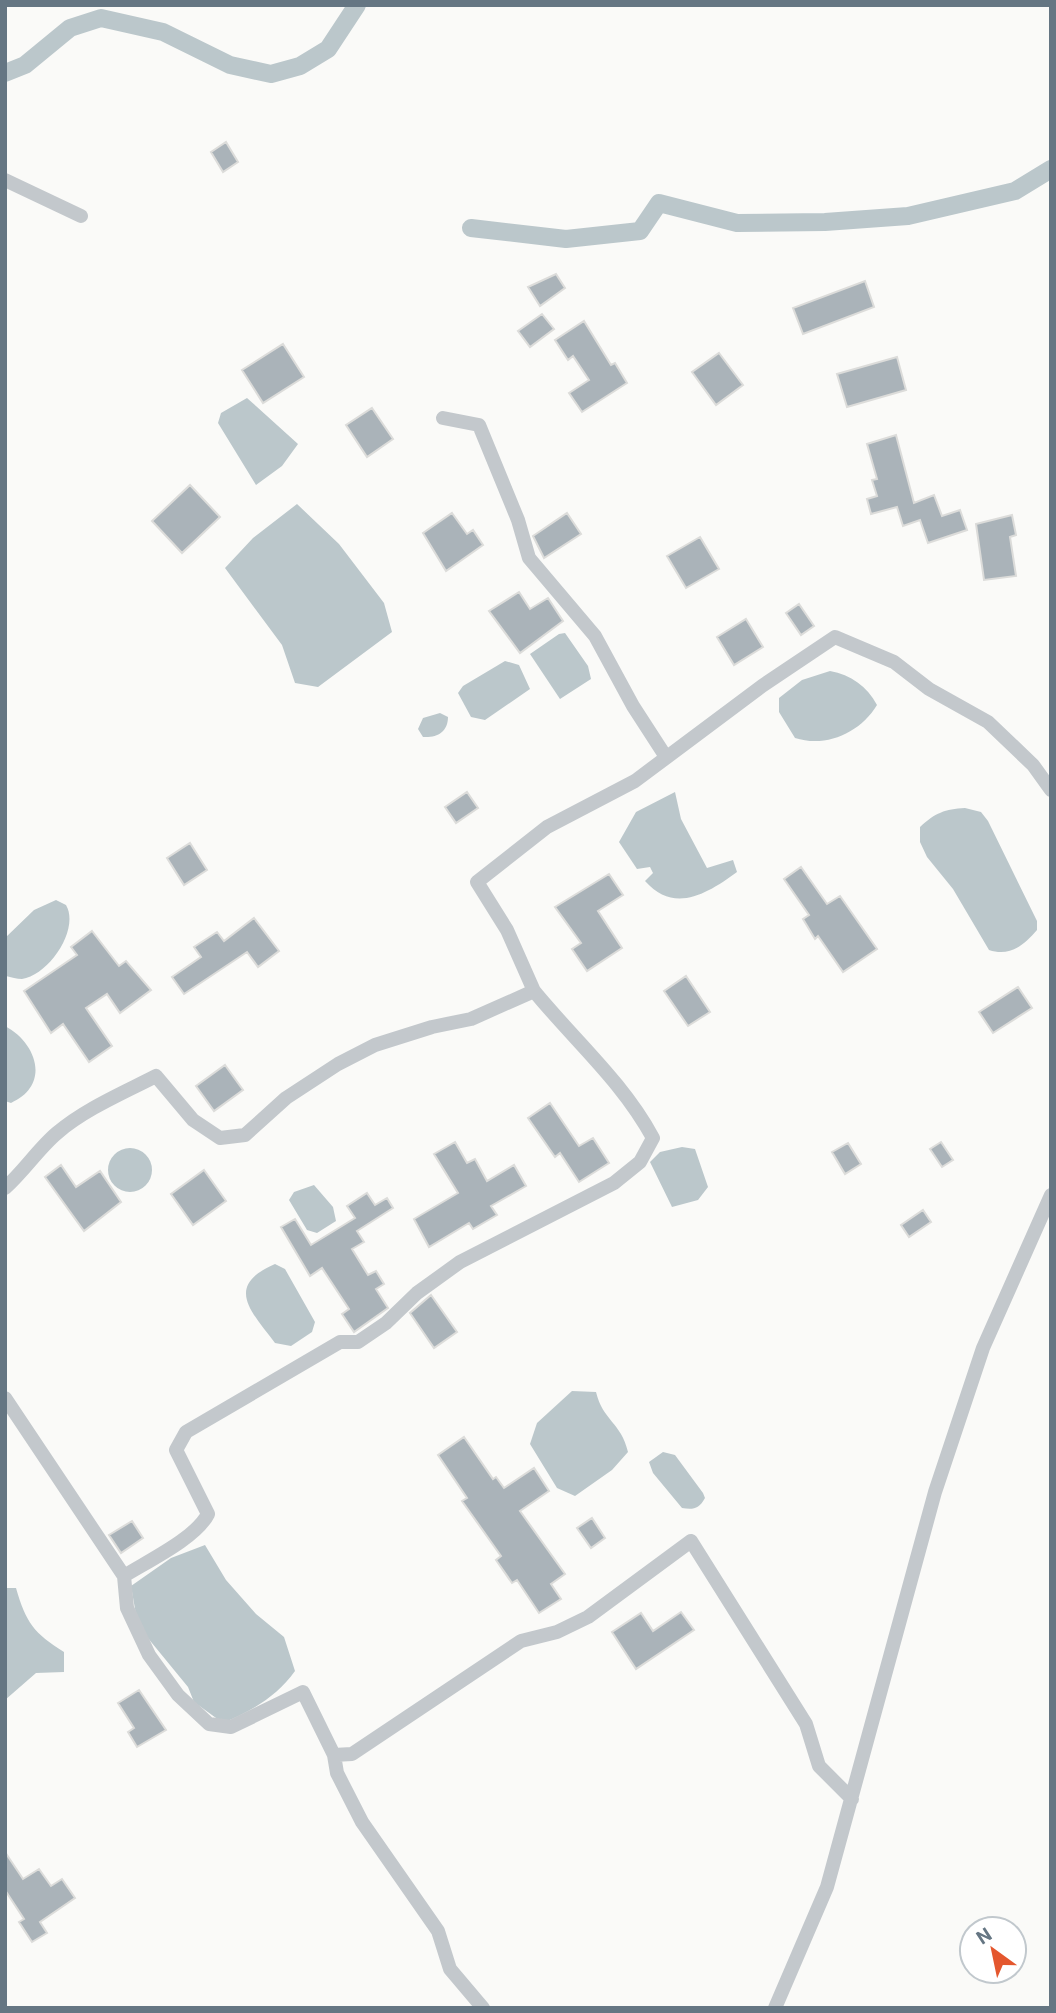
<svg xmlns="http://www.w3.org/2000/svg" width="1056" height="2013" font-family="Roboto,sans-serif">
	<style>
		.water { fill: #bbc7cb }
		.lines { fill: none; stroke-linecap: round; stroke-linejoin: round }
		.canal { stroke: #bbc7cb; stroke-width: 18 }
		.building { fill: #aab3b9; stroke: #dcdcda; stroke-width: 2 }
		.street { stroke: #c3c8cc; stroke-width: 14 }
	</style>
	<rect width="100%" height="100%" fill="#fafaf8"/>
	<path class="water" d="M 247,398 L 298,444 L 282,466 L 256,485 L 218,423 L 221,413 Z
		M 297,504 L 339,544 L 384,603 L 392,632 L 318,687 L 295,683 L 282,645 L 225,568 L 253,538 Z
		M 565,633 L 588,666 L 591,679 L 560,699 L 530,654 L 559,634 Z
		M 505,661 L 519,665 L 530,689 L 485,720 L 471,717 L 458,693 L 463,686 Z
		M 830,671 C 851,675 867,686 877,705 C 860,733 826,748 795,738 L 779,712 L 779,698 L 802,680 Z
		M 440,713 L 448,717 C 448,732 437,738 423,737 L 418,729 L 423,718 Z
		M 675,792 L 681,819 L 707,868 L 733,860 L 737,872 C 707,894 674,914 645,881 L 653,873 L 650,867 L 637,869 L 619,842 L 636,812 Z
		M 965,808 L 981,812 L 988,821 L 1037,921 L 1037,930 C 1024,945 1010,957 989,950 L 953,889 L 927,857 L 920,842 L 920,827 C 935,813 945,809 965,808 Z
		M 56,900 L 66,905 C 80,929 49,975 22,979 C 17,979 11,977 6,976 L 5,938 L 34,910 Z
		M 5,1026 C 37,1043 51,1085 11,1103 L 5,1101 Z
		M 682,1147 L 695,1149 L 708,1187 L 698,1200 L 672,1207 L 650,1162 L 660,1152 Z
		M108 1170a22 22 0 1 1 44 0a22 22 0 1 1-44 0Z
		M 314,1185 L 333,1207 L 336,1221 L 317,1233 L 307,1230 L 289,1200 L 294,1192 Z
		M 275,1264 L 285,1269 L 315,1322 L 312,1332 L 291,1346 L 275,1343 C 251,1311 224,1286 275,1264 Z
		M 572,1391 L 596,1392 C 603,1421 621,1422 628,1452 L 612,1470 L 575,1496 L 557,1488 L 530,1444 L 537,1423 Z
		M 663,1452 L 675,1455 L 703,1493 L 705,1498 C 699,1509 693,1510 682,1508 L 653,1473 L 649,1462 Z
		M 205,1545 L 226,1580 L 256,1614 L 284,1637 L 295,1671 C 277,1696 252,1711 223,1723 L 194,1702 L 188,1687 L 138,1626 L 131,1586 L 171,1558 Z
		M 5,1588 L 16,1588 C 26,1623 34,1633 64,1652 L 64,1672 L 36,1673 L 5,1700 Z"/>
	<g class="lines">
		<path class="canal" d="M 5,73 L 25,65 L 70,28 L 101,18 L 163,32 L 230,65 L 271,74 L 300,66 L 328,49 L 357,5
			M 471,228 L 566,239 L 640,231 L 659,203 L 737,223 L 825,222 L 908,216 L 1015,191 L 1051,169"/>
	</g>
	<path class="building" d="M 226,142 L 238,162 L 223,172 L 211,152 Z
		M 556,274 L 565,288 L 540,306 L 528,287 Z
		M 865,281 L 874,307 L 803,334 L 793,308 Z
		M 542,314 L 554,329 L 530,347 L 518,331 Z
		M 584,321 L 611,365 L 615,363 L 627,383 L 582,412 L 569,393 L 589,380 L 573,356 L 568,360 L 555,340 Z
		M 283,344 L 304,377 L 263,403 L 242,370 Z
		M 719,353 L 743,385 L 716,405 L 692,372 Z
		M 897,357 L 906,390 L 847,407 L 837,374 Z
		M 372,408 L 393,439 L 367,457 L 346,425 Z
		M 896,435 L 914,503 L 934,495 L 942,516 L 960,510 L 967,530 L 928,543 L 920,520 L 903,526 L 897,507 L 871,514 L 867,499 L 877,496 L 872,480 L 877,479 L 867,444 Z
		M 190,485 L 220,517 L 182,553 L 152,521 Z
		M 452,513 L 467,534 L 473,530 L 483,545 L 446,571 L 423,533 Z
		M 567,513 L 581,534 L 544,558 L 533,536 Z
		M 1012,515 L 1016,535 L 1010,537 L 1016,576 L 984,580 L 976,524 Z
		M 700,537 L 719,569 L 686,588 L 667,556 Z
		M 519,592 L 530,609 L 548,598 L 563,621 L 520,653 L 489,611 Z
		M 799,604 L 814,626 L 801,635 L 786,613 Z
		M 746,619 L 763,647 L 734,665 L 717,637 Z
		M 467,792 L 478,808 L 456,823 L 445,807 Z
		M 190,843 L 207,870 L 184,885 L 167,858 Z
		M 801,867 L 827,904 L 840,896 L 877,949 L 843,972 L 818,936 L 815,939 L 803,919 L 809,915 L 784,879 Z
		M 609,874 L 623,895 L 598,911 L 622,948 L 587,971 L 572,949 L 581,943 L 555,907 Z
		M 254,918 L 279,951 L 258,967 L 247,952 L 184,994 L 172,977 L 201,957 L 194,947 L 217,932 L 224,941 Z
		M 92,931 L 119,966 L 126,961 L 151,990 L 120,1013 L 107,994 L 86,1008 L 112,1046 L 89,1062 L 63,1024 L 51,1033 L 24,991 L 77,955 L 71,947 Z
		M 686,976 L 710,1012 L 688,1026 L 664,991 Z
		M 1018,987 L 1032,1008 L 993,1033 L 979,1012 Z
		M 225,1065 L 243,1090 L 214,1111 L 196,1086 Z
		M 550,1103 L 579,1146 L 593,1138 L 609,1163 L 579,1182 L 560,1153 L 555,1157 L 528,1118 Z
		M 455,1142 L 467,1163 L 475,1159 L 487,1181 L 514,1165 L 526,1186 L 491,1206 L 497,1215 L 473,1229 L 469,1223 L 429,1247 L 414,1219 L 458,1193 L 434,1154 Z
		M 941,1142 L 953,1160 L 942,1167 L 930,1149 Z
		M 848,1143 L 861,1164 L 845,1174 L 832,1152 Z
		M 61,1165 L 76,1187 L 100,1171 L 121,1202 L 84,1231 L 45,1177 Z
		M 204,1170 L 226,1201 L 193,1225 L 171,1194 Z
		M 367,1193 L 375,1205 L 387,1198 L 393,1208 L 357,1231 L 364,1242 L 352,1249 L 368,1275 L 376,1271 L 384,1284 L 376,1289 L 388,1308 L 354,1332 L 342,1314 L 349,1309 L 322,1268 L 310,1276 L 281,1227 L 295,1219 L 311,1245 L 355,1218 L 347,1206 Z
		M 923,1210 L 931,1222 L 909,1237 L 901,1225 Z
		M 431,1295 L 457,1332 L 434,1348 L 410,1313 Z
		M 464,1437 L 493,1479 L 496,1477 L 504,1488 L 534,1468 L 549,1491 L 520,1511 L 565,1574 L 551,1584 L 561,1599 L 539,1613 L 517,1580 L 512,1583 L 496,1560 L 501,1556 L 462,1501 L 467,1498 L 438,1455 Z
		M 592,1518 L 605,1538 L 591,1548 L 577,1528 Z
		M 132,1521 L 143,1538 L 121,1553 L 109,1535 Z
		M 681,1612 L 694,1630 L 636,1669 L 612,1632 L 641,1613 L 653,1631 Z
		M 139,1690 L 166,1730 L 137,1747 L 128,1732 L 134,1728 L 118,1703 Z
		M 5,1852 L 23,1879 L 39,1869 L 51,1886 L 62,1879 L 75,1898 L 40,1922 L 47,1933 L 32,1942 L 19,1922 L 24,1919 L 5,1890 Z"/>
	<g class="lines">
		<path class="street" d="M 5,180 L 81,216
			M 443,418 L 479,425 L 518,520 L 529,558 L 595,636 L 633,706 L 666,757
			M 5,1188 C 24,1171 39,1148 57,1133 C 85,1109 123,1093 156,1076 L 193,1120 L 220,1138 L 245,1135 L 286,1098 L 338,1064 L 375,1045 L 432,1027 L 471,1019 L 534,991 L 507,930 L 477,882 L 547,827 L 635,781 L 762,686 L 835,637 L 894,662 L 929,689 L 988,722 L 1033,765 L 1051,790
			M 5,1398 L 124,1576 L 127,1608 L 149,1655 L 178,1695 L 209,1724 L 231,1727 L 303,1692 L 334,1755 L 352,1754 L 521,1641 L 557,1632 L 588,1617 L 691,1541 L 806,1724 L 819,1766 L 852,1799
			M 124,1576 C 148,1561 196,1538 208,1514 L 176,1450 L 186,1432 L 340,1342 L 358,1342 L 386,1323 L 417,1293 L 460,1262 L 614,1183 L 640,1162 L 653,1138 C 622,1081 575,1041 534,991
			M 334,1755 L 337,1773 L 362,1822 L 438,1931 L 450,1969 L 483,2008
			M 775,2008 L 827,1887 L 935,1492 L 983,1348 L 1051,1195"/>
	</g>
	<rect width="1056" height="2013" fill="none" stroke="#657683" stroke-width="14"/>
	<g transform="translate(993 1950) rotate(327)"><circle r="33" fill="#ffffff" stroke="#c1c8cd" stroke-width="2"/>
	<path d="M0-5L12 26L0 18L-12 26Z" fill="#e4572e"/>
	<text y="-10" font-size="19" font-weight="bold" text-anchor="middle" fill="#657683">N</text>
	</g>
</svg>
